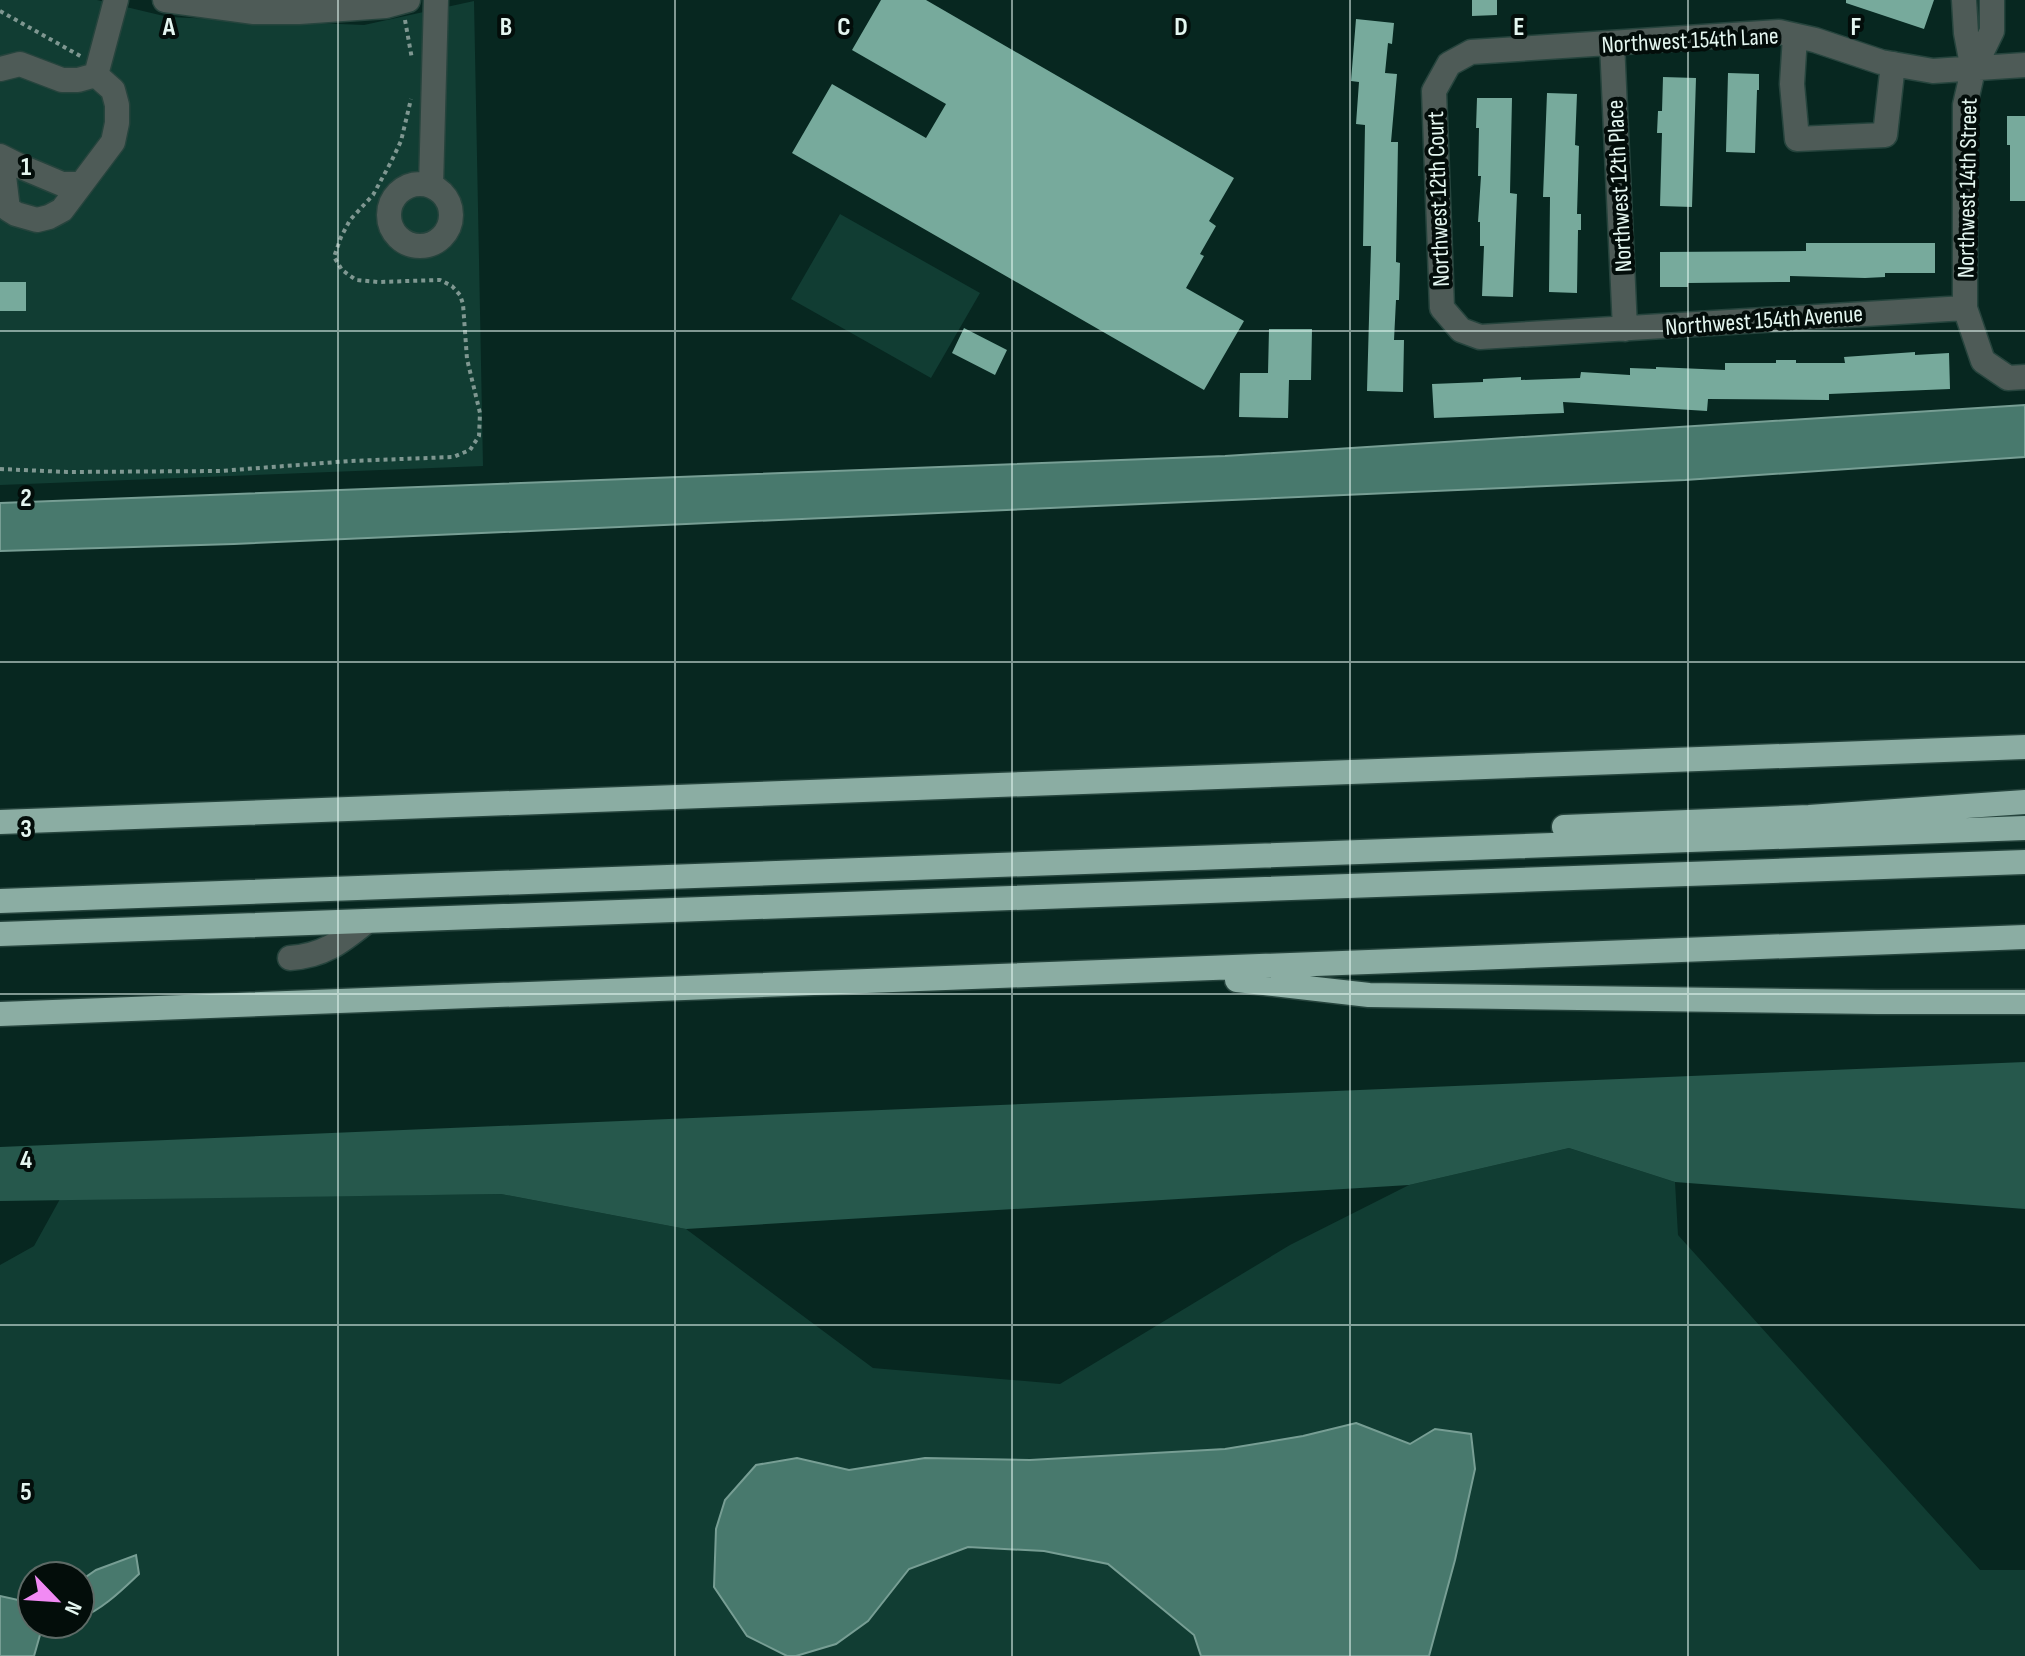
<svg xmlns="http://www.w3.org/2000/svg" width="2025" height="1656" font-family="'Sofia Sans Condensed',sans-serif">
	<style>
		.green { fill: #113d33 }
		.forest { fill: #26584c }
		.water { fill: #48796d; stroke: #779e94; stroke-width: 2 }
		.building { fill: #77aa9c }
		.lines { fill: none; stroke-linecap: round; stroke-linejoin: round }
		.minor-casing { stroke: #26443d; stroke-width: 27 }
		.highway-casing { stroke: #26443d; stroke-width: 27 }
		.path { stroke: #7f9791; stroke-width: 4; stroke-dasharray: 4 4; stroke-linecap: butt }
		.minor { stroke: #4e5b57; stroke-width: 24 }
		.highway { stroke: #8bada3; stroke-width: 24 }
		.grid { fill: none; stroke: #e4f6f0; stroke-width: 2; stroke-opacity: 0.55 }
		.labels { text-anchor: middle; stroke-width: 8; stroke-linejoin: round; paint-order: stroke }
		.street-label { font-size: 24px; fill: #e4f6f0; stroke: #030d0a }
		.grid-label { font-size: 26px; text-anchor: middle; font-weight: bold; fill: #e4f6f0; stroke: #030d0a; stroke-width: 8; stroke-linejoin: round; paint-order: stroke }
	</style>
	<rect width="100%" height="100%" fill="#072720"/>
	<path class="green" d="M 0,0 L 97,0 L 168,17 L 364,25 L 474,1 L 483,466 L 0,485 Z
		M 840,214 L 980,293 L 931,378 L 791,299 Z
		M 1569,1148 L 1675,1182 L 1678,1235 L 1980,1570 L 2025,1570 L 2025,1656 L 1429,1656 L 1455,1560 L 1475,1469 L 1471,1435 L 1435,1429 L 1411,1444 L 1355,1423 L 1303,1436 L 1225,1449 L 1030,1460 L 925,1458 L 849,1470 L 797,1458 L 747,1636 L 787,1656 L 34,1656 L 40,1635 L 64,1624 L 80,1624 L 80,1618 C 102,1610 122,1590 138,1574 L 136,1555 L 96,1570 L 80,1581 L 80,1576 L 32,1576 L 32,1603 L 0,1596 L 0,1265 L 34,1246 L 60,1199 L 501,1194 L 686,1229 L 873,1368 L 1060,1384 L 1290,1245 L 1409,1185 Z
		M 968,1547 L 1044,1551 L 1108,1564 L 1194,1635 L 1201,1656 L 796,1656 L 836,1644 L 868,1621 L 909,1569 Z"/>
	<path class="forest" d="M 2025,1062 L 2025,1209 L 1675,1182 L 1569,1148 L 1409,1185 L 686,1229 L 501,1194 L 0,1201 L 0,1147 Z"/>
	<path class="water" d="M 2025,405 L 2025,457 L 1685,480 L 234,544 L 0,551 L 0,503 L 1225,456 Z
		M 1356,1423 L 1410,1444 L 1435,1429 L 1471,1434 L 1475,1469 L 1455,1560 L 1429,1656 L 1201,1656 L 1194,1635 L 1108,1564 L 1044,1551 L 968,1547 L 909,1569 L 868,1621 L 836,1644 L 796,1656 L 787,1656 L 747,1636 L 714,1587 L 716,1529 L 725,1500 L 756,1465 L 797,1458 L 849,1470 L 925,1458 L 1030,1460 L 1225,1449 L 1303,1436 Z
		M 136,1555 L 139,1574 C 122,1590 102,1610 80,1618 L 80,1581 L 96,1570 Z
		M 0,1596 L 32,1603 L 32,1624 L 64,1624 L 40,1635 L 34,1656 L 0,1656 Z"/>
	<path class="building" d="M 881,0 L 926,0 L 1234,178 L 1209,221 L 1216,226 L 1200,254 L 1204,256 L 1186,288 L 1244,321 L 1204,390 L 792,153 L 832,84 L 926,138 L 946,104 L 852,50 Z
		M 1472,0 L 1497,0 L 1497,15 L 1472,16 Z
		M 1846,0 L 1934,0 L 1924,29 L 1846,3 Z
		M 1356,19 L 1394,23 L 1392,44 L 1388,43 L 1385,73 L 1397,74 L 1391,142 L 1398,142 L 1396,262 L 1400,263 L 1399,300 L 1396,300 L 1394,340 L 1404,340 L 1403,392 L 1367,391 L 1371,246 L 1363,246 L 1365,125 L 1356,124 L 1359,82 L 1351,81 Z
		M 1728,73 L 1759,74 L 1759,90 L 1757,90 L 1755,153 L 1726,152 Z
		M 1663,77 L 1696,78 L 1692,207 L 1660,206 L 1662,133 L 1657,133 L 1658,111 L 1662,111 Z
		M 1547,93 L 1577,94 L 1575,145 L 1579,146 L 1577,214 L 1581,214 L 1581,230 L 1578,230 L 1577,293 L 1549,292 L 1550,197 L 1543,197 Z
		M 1477,98 L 1512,98 L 1510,193 L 1517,194 L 1513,297 L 1482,296 L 1484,246 L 1480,246 L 1480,222 L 1478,222 L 1481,176 L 1478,176 L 1479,128 L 1476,128 Z
		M 2007,116 L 2025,116 L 2025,201 L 2010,201 L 2010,145 L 2007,145 Z
		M 1806,243 L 1935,243 L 1935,273 L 1885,273 L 1885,277 L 1865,278 L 1790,276 L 1790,282 L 1688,283 L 1688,287 L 1660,287 L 1660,252 L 1806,251 Z
		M 0,282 L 26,282 L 26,311 L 0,311 Z
		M 964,328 L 1007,350 L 995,375 L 952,353 Z
		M 1269,329 L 1312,329 L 1311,380 L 1289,380 L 1288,418 L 1239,417 L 1240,373 L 1268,373 Z
		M 1915,352 L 1915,355 L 1949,353 L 1950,389 L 1829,394 L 1829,400 L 1708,399 L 1707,411 L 1563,402 L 1564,413 L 1434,418 L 1432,384 L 1483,382 L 1483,379 L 1521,377 L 1521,380 L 1580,378 L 1581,372 L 1630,375 L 1630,368 L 1656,369 L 1656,367 L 1725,370 L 1725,363 L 1776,363 L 1776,360 L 1796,360 L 1796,363 L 1845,363 L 1844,357 Z"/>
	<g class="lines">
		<g class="minor-casing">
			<path id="minor" d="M 165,0 L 254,12 L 299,12 L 386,6 L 408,0
				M 1964,0 L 1966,33 L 1973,70 L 1992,31 L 1992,0
				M 1795,36 L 1792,84 L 1797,139 L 1885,135 L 1893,64
				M 1612,43 L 1625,329
				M 2025,65 L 1933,71 L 1881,62 L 1815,40 L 1779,32 L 1471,52 L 1449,64 L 1434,91 L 1442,308 L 1461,330 L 1480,337 L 1965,308 L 1983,361 L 2008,378 L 2025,377
				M 0,69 L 20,64 L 62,80 L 78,80 L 96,75
				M 96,75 L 116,0
				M 0,156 L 24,168 L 62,184 L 81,184
				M 0,159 L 3,168 L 8,209 L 16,214 L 37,220 L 49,217 L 62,210 L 113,142 L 117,123 L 117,105 L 113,90 L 96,75
				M389 215a31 31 0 1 1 62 0a31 31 0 1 1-62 0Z
				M 431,186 L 436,0
				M 1965,308 L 1965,105 L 1973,70
				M 290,958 C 324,956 342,941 367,921"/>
		</g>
		<g class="highway-casing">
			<path id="highway" d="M 0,822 L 2025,747
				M 1564,827 L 1809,817 L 2025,802
				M 0,901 L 2025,828
				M 0,934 L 2025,862
				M 1237,980 L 1369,995 L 1877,1002 L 2025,1002
				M 0,1014 L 2025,937"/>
		</g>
		<path class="path" d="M 0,11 L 82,57
			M 405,20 L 412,59
			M 0,469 L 67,472 L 220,471 L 350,461 L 453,457 L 470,450 L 479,436 L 480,413 L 467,359 L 463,304 L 460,295 L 452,286 L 440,280 L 378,282 L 356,280 L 342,270 L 334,257 L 341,237 L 350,220 L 373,195 L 391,162 L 401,141 L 411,99"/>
		<use href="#minor" class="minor"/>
		<use href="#highway" class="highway"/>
	</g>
	<path class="grid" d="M 338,0 L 338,1656M 675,0 L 675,1656M 1012,0 L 1012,1656M 1350,0 L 1350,1656M 1688,0 L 1688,1656M 0,331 L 2025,331M 0,662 L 2025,662M 0,994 L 2025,994M 0,1325 L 2025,1325"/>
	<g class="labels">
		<g class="street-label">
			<text transform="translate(1690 40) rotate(-3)" y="8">Northwest 154th Lane</text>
			<text transform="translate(1619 186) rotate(-93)" y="8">Northwest 12th Place</text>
			<text transform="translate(1967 188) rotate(-89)" y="8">Northwest 14th Street</text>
			<text transform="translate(1438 199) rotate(-92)" y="8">Northwest 12th Court</text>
			<text transform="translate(1764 320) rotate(-4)" y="8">Northwest 154th Avenue</text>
		</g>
	</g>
	<g class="grid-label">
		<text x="169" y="35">A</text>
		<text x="506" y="35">B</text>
		<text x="844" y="35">C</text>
		<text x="1181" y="35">D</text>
		<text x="1519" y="35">E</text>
		<text x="1856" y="35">F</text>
		<text x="26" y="175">1</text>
		<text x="26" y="506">2</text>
		<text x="26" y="837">3</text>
		<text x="26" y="1168">4</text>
		<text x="26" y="1500">5</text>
	</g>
	<g transform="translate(56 1600) rotate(115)"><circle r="38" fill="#030d0a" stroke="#5d6a66" stroke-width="2"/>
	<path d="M0-6L14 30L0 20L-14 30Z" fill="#f18af4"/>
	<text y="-12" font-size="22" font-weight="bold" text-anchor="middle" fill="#e4f6f0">N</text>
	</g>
</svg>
